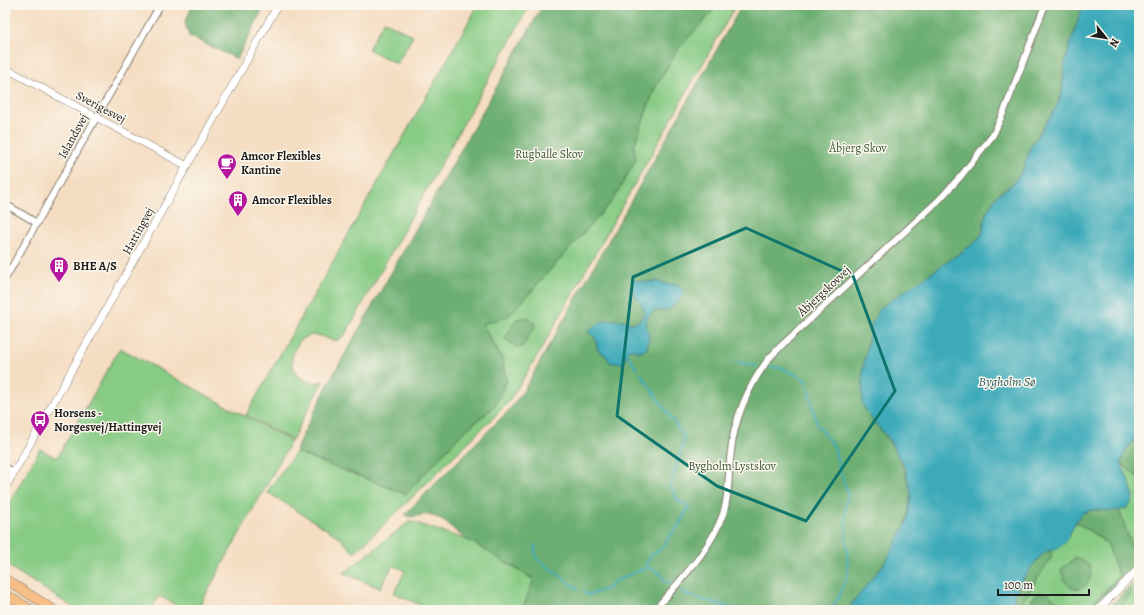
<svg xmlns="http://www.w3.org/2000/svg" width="1144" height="615" font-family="Alegreya,serif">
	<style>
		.green { fill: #87cb85; stroke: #527450 }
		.forest { fill: #6daf72; stroke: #446647; fill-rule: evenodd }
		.water { fill: #3caaba; stroke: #2c636b }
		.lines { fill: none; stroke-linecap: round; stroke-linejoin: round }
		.stream { stroke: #3caaba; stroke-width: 2 }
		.minor-casing { stroke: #887c6f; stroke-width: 8 }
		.tertiary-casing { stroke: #887c6f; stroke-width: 8 }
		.primary-casing { stroke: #887c6f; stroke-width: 10 }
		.minor { stroke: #fff; stroke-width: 6 }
		.tertiary { stroke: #fff; stroke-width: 7 }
		.primary { stroke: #f7be88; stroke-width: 9 }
		.marked { fill: none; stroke: #0f766e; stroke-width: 3; stroke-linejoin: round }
		.labels { text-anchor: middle; stroke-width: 3; stroke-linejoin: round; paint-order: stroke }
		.street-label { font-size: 12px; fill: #1c1c1c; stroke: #fbf7ec }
		.park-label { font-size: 12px; fill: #415941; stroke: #fbf7ec }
		.poi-label { font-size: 12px; font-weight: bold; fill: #1c1c1c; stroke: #fbf7ec; text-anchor: start }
		.water-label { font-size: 13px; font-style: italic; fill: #2a5c63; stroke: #fbf7ec }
	</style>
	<rect width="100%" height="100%" fill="#fbf7ec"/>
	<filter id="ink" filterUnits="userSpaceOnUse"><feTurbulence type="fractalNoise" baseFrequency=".025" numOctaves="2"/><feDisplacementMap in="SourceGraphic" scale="8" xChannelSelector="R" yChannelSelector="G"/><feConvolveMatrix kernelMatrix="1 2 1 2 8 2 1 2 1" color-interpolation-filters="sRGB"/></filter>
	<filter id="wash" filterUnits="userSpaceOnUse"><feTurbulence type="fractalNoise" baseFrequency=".012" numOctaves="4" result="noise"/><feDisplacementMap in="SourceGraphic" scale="16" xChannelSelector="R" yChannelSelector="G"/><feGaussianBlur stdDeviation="0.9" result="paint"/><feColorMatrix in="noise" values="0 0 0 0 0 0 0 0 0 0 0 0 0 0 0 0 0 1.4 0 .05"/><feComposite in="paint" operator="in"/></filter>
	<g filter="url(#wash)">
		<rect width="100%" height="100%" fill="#f5ddc2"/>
		<path class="green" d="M 478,5 L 530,5 L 345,335 L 338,340 L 331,340 L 322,336 L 311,335 L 300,340 L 293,352 L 292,363 L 295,373 L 304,380 L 314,383 L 323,381 L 292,440 L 246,415 Z
			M 718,5 L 736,5 L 535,360 L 507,404 L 393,516 L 354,553 L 339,537 L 267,492 L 296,452 L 406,494 L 462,433 L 494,407 L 502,358 L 482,324 L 509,316 L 613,200 L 635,160 L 634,146 L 654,90 L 678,49 Z
			M 384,21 L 413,36 L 397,64 L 368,49 Z
			M 120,348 L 291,441 L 197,610 L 186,610 L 159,596 L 151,610 L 77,610 L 5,564 L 5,510 L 40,449 L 57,458 Z
			M 1121,463 L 1139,478 L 1139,559 L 1137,561 L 1119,510 L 1128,507 L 1134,495 Z
			M 410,521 L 473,542 L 534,580 L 522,610 L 431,610 L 394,593 L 405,571 L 393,565 L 380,588 L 344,573 Z
			M 1076,522 L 1093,533 L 1108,545 L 1119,576 L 1086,610 L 1010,610 L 1044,553 C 1065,546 1065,541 1076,522 Z
			M 1139,578 L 1139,610 L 1120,610 L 1121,606 L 1130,595 L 1129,587 Z"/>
		<path class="forest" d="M 193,5 L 265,5 L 237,59 L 189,36 L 185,22 Z
			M 543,5 L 718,5 L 678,49 L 654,90 L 634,146 L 636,160 L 613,200 L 509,316 L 482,324 L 502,359 L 507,381 L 494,407 L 462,433 L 406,494 L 296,452 L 299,442 L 332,377 Z
			M 742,5 L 1083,5 L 1065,61 L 1062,92 L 1057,106 L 1031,146 L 1023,169 L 1014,183 L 997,195 L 986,213 L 982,234 L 973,244 L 870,417 C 887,437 902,457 908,482 C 909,486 911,491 911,494 C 912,537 872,579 847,610 L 522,610 L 534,579 L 460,535 L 445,521 L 429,514 L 408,517 L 405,514 L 510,409 L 524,390 ZM 633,280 L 648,282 L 656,281 L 666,284 L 677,284 L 679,301 L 668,309 L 654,311 L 647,318 L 646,325 L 649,336 L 647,348 L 640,352 L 632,349 L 627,350 L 626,352 L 626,360 L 611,362 L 605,355 L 598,350 L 595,337 L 589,330 L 603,321 L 610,320 L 624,320 L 631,323 L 635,323 L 641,319 L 645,312 L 641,302 L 634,294 Z
			M 528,317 L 534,323 L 535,327 L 522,347 L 516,347 L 505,339 L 516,319 Z
			M 1139,434 L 1139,478 L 1121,463 L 1125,452 Z
			M 1092,510 L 1119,510 L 1137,561 L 1132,567 L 1131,570 L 1092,610 L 1086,610 L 1119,576 L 1108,545 L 1093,533 L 1076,522 L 1084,512 Z
			M 1052,550 L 1051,558 L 1017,610 L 1010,610 L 1017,588 L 1031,567 L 1044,553 Z
			M 1075,557 L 1080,559 L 1090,566 C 1095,587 1073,599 1064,579 C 1063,577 1062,573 1061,570 L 1064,566 L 1068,565 Z
			M 1129,587 L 1131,595 L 1121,606 L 1120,610 L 1107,610 Z
			M 1036,593 L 1048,593 L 1054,599 L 1059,602 L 1061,610 L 1031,610 L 1028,607 Z"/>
		<path class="water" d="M 1083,5 L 1139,5 L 1139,433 L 1125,452 L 1121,463 C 1125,473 1137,494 1131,503 C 1122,518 1099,505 1085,512 C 1075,517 1072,533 1065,542 C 1057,551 1053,548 1044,553 C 1037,558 1020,582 1017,590 C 1014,596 1013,603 1010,610 L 847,610 L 886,561 L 907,522 L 911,494 L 905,468 L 888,438 L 870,417 L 862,403 L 863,368 L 871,325 L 880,308 L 973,244 L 982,234 L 986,213 L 997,195 L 1014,183 L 1023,169 L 1031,146 L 1057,106 L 1062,92 L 1065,61 Z
			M 633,280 L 648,282 L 656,281 L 666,284 L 677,284 L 682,288 L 683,293 L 679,301 L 668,310 L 654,311 L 647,318 L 646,325 L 649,336 L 647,349 L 640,352 L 632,349 L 627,350 C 625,354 627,359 624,363 L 611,363 L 605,355 L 598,350 L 595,337 L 589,333 L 589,330 L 603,321 L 610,320 L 624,320 L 631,323 L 635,323 L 641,319 L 645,312 C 642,300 627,292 633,280 Z"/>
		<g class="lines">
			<path class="stream" d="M 626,352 L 637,369
				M 736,362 L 757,366
				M 769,367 L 782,368 L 806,380 L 817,424 L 834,447 L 841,474 L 848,493 L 845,510 L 848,573 L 839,597 L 830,610
				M 641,374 L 685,438 L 670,486 L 679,502 L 689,506 L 678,527 L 671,534 L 662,548 L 652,554 L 646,564 L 647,567 L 660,573 L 664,580 L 670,583
				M 535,545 L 536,558 L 578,589
				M 680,590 L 689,596 L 740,610
				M 583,592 L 588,595 L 607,589 L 615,581 L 647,567"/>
		</g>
	</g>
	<g filter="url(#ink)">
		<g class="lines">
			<g class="minor-casing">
				<path id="minor" d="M 5,204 L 37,223
					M 5,279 L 160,5
					M 5,467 L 14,472
					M 655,610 C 680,580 710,551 723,514 C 730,494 728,471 731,451 C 734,421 747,389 765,364 C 769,357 776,352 781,346 L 939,200 L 961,176 L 993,135 L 1005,109 L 1045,5"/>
			</g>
			<g class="tertiary-casing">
				<path id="tertiary" d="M 5,68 L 187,166
					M 5,488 L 278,5
					M 1098,610 L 1139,568"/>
			</g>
			<g class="primary-casing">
				<path id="primary" d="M 5,579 L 54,610
					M 5,594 L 32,610"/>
			</g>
			<use href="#minor" class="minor"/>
			<use href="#tertiary" class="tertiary"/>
			<use href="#primary" class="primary"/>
		</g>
	</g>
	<path class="marked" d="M 746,228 L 853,276 L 895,391 L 806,521 L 717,486 L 617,416 L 633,277 Z"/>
	<defs>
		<g id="cafe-pin" transform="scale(1)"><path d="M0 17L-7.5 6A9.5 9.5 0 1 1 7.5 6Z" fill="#b5179e" stroke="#fbf7ec"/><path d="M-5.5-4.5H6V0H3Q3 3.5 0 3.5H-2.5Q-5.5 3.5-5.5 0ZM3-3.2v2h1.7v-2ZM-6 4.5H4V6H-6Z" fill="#fff"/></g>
		<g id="building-pin" transform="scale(1)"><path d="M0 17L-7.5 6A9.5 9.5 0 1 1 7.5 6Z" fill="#b5179e" stroke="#fbf7ec"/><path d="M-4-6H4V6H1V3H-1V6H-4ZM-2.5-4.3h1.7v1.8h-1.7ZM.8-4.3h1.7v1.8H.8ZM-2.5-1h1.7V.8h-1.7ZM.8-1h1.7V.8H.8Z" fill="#fff"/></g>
		<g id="bus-pin" transform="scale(1)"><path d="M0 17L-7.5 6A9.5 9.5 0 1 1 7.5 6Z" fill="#b5179e" stroke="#fbf7ec"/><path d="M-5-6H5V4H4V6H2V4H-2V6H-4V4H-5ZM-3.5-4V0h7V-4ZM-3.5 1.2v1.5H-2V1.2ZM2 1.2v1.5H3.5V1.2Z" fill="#fff"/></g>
	</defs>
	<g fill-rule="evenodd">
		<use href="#cafe-pin" x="227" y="163"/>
		<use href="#building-pin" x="238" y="200"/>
		<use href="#building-pin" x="59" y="266"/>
		<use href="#bus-pin" x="40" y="420"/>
	</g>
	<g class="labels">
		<g class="street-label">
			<text transform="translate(101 107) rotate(28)" y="4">Sverigesvej</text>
			<text transform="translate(73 136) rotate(-61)" y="4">Islandsvej</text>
			<text transform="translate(138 231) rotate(-61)" y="4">Hattingvej</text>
			<text transform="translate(824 291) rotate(-43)" y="4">Åbjergskovvej</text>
		</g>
		<g class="park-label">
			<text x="858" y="152">Åbjerg Skov</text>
			<text x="549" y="158">Rugballe Skov</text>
			<text x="732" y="470">Bygholm Lystskov</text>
		</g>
		<g class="poi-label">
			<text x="241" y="160">Amcor Flexibles<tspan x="241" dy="14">Kantine</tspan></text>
			<text x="252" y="204">Amcor Flexibles</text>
			<text x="73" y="270">BHE A/S</text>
			<text x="54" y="417">Horsens -<tspan x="54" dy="14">Norgesvej/Hattingvej</tspan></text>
		</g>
		<g class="water-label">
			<text x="1007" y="386">Bygholm Sø</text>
		</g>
	</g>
	<rect width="1144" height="615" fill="none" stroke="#fbf7ec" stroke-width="20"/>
	<g transform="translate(1106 38) rotate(120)" stroke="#fbf7ec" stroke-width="3" paint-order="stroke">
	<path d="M0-3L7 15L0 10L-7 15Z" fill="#1c1c1c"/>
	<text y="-6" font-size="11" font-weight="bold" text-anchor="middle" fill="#1c1c1c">N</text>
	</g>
	<path d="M998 589v6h91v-6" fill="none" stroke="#1c1c1c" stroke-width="2"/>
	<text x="1004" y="589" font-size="12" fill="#1c1c1c" stroke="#fbf7ec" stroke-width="3" paint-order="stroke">100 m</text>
</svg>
